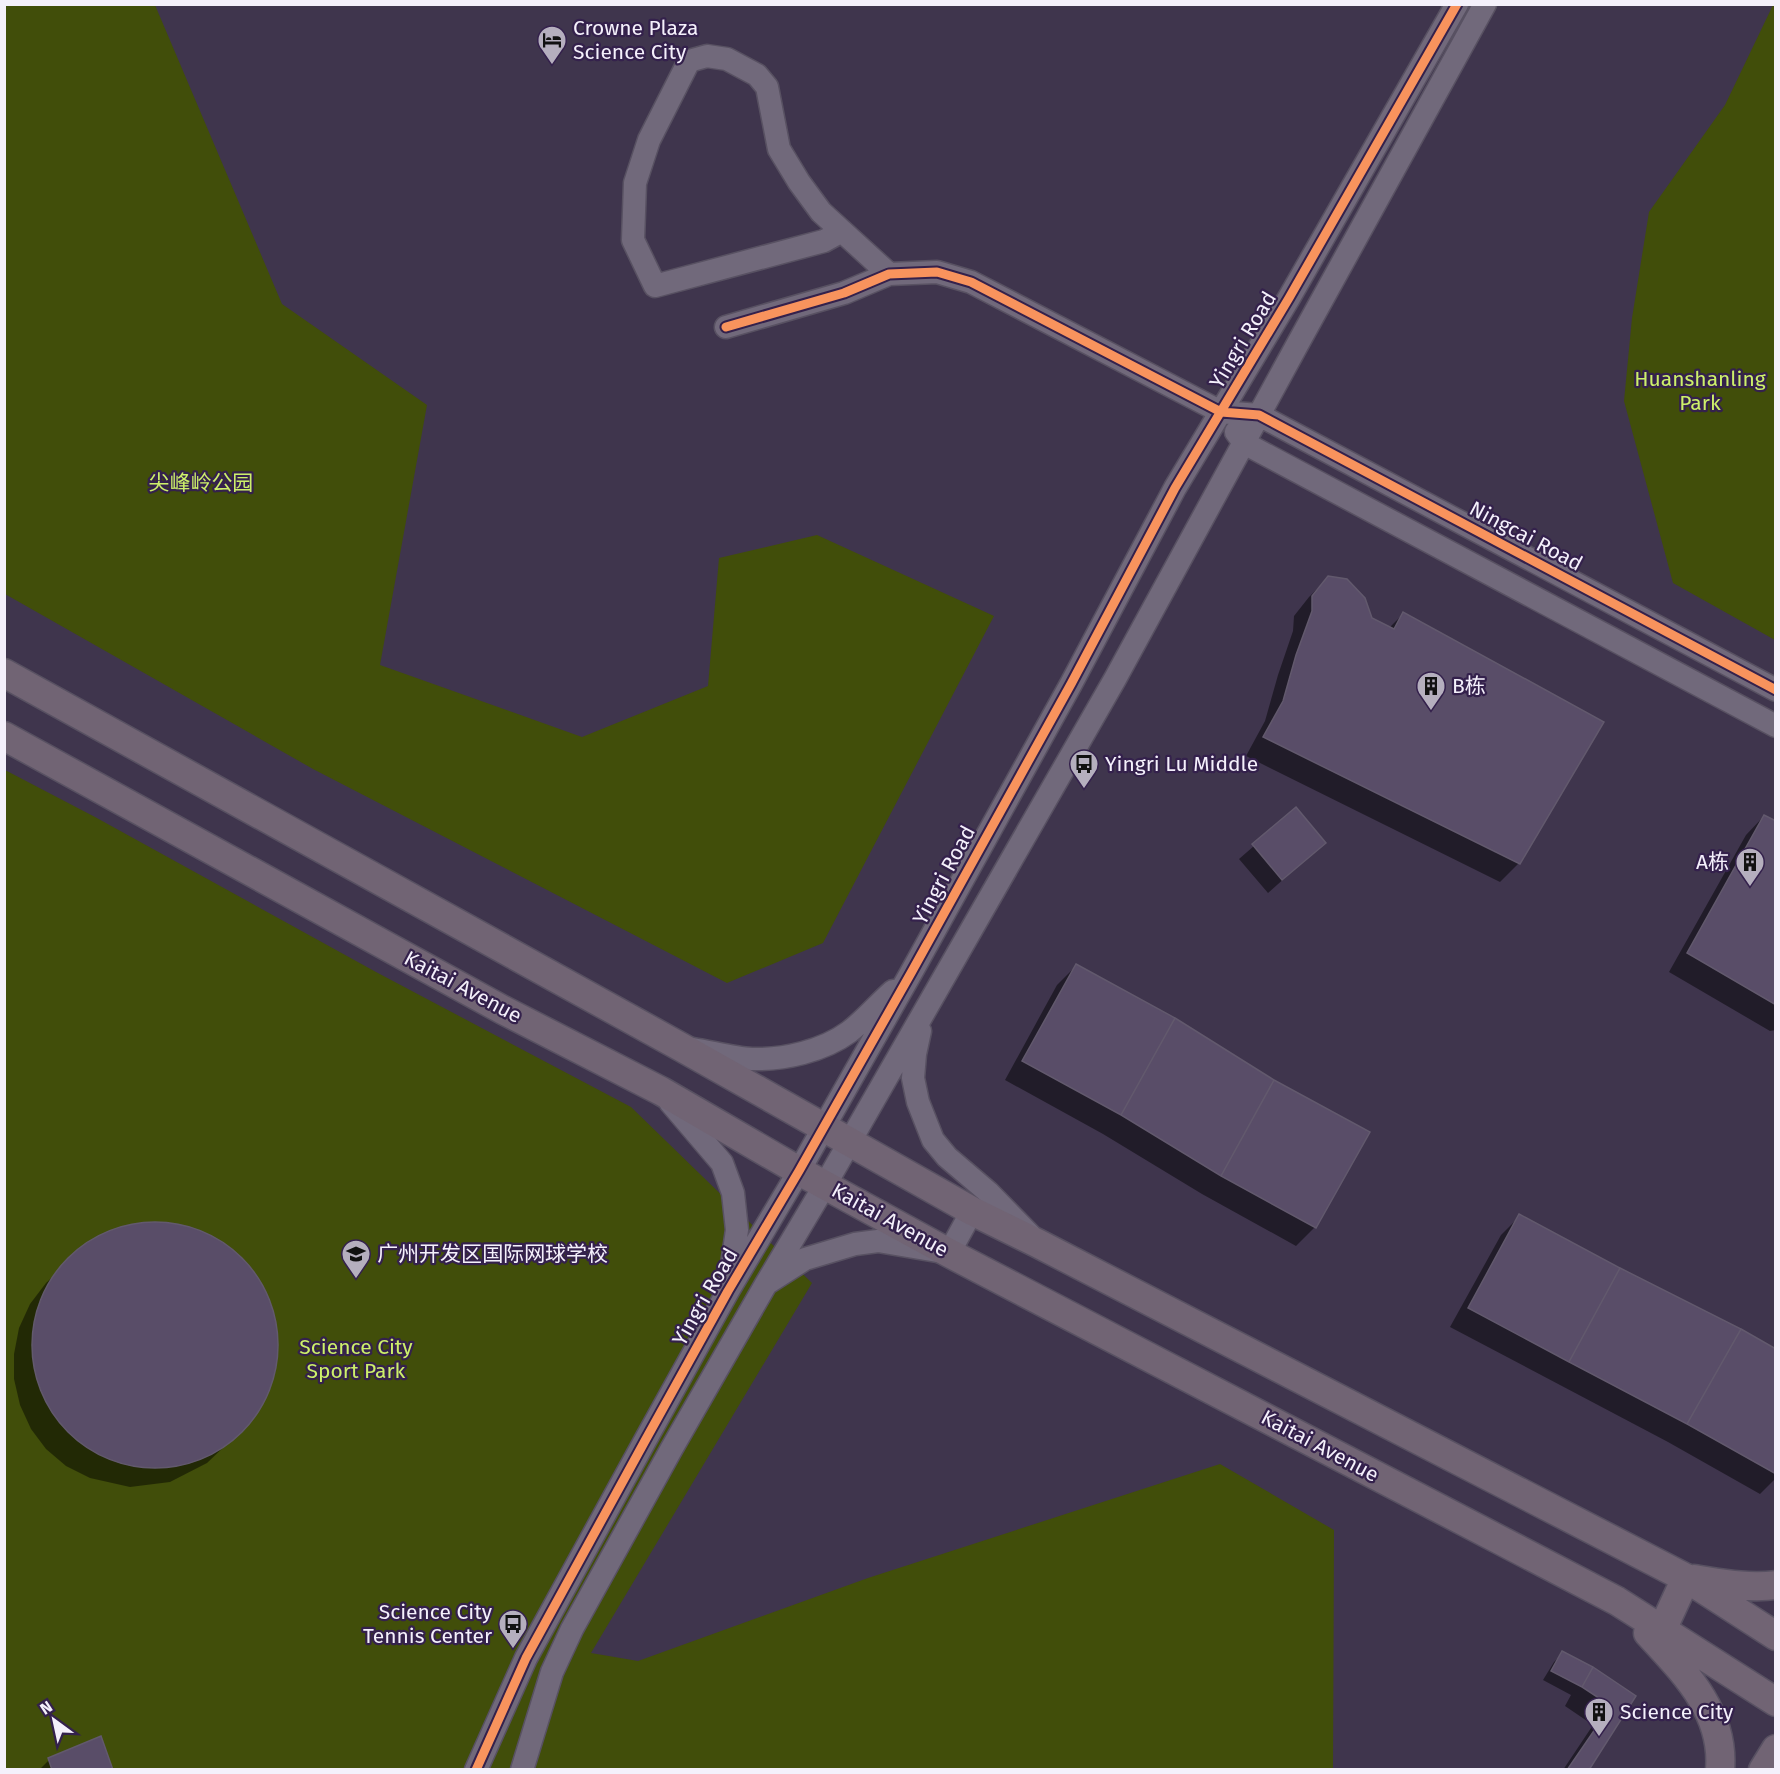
<svg xmlns="http://www.w3.org/2000/svg" width="1780" height="1774" font-family="'Fira Sans','Noto Sans SC',sans-serif">
	<style>
		.green { fill: #414e0a }
		.shadow { fill: #0007 }
		.building { fill: #594d68; stroke: #62596d; stroke-width: 1.5 }
		.lines { fill: none; stroke-linecap: round; stroke-linejoin: round }
		.minor-casing { stroke: #585162; stroke-width: 25 }
		.major-casing { stroke: #585162; stroke-width: 31 }
		.minor { stroke: #71697b; stroke-width: 22 }
		.major { stroke: #716474; stroke-width: 28 }
		.cycleway-casing { stroke: #34214c; stroke-width: 13 }
		.cycleway { stroke: #f8935d; stroke-width: 9 }
		.labels { text-anchor: middle; stroke-width: 4.5; stroke-linejoin: round; paint-order: stroke }
		.poi-label { font-size: 21px; fill: #f4f0fb; stroke: #34214c; text-anchor: start }
		.street-label { font-size: 21px; fill: #f4f0fb; stroke: #34214c }
		.park-label { font-size: 21px; fill: #cdf06a; stroke: #34214c }
	</style>
	<rect width="100%" height="100%" fill="#3f354d"/>
	<path class="green" d="M 155,5 L 282,304 L 427,405 L 380,665 L 582,737 L 708,686 L 719,558 L 817,535 L 994,616 L 823,943 L 727,983 L 313,769 L 5,594 L 5,5 Z
		M 1773,5 L 1776,5 L 1775,640 L 1673,583 L 1624,401 L 1632,318 L 1649,212 L 1725,105 Z
		M 5,770 L 95,817 L 376,972 L 631,1107 L 812,1283 L 591,1653 L 638,1661 L 868,1578 L 1220,1464 L 1334,1530 L 1333,1769 L 5,1769 Z"/>
	<path class="shadow" d="M 1328,578 L 1371,619 L 1389,628 L 1403,614 L 1519,863 L 1500,882 L 1246,756 L 1265,721 L 1278,675 L 1293,631 L 1294,616 L 1309,597 Z
		M 1295,810 L 1324,843 L 1268,893 L 1239,859 Z
		M 1764,816 L 1776,822 L 1776,1030 L 1770,1031 L 1669,972 L 1746,835 Z
		M 1076,966 L 1315,1227 L 1296,1246 L 1202,1194 L 1103,1134 L 1005,1080 L 1057,985 Z
		M 1520,1216 L 1776,1351 L 1776,1478 L 1760,1494 L 1668,1442 L 1450,1327 L 1501,1235 Z
		M 133,1225 L 174,1225 L 213,1238 L 245,1262 L 267,1297 L 277,1336 L 273,1377 L 255,1414 L 227,1444 L 207,1463 L 170,1482 L 130,1487 L 90,1478 L 66,1466 L 46,1449 L 31,1429 L 20,1405 L 14,1379 L 14,1354 L 19,1328 L 30,1304 L 46,1283 L 85,1246 L 108,1233 Z
		M 1563,1653 L 1634,1696 L 1588,1770 L 1563,1770 L 1593,1725 L 1565,1706 L 1571,1695 L 1543,1680 L 1554,1662 Z
		M 49,1760 L 112,1770 L 39,1770 Z"/>
	<path class="building" d="M 1328,576 L 1347,579 L 1365,598 L 1372,618 L 1394,629 L 1403,612 L 1604,722 L 1520,864 L 1263,737 L 1283,701 L 1296,655 L 1312,611 L 1312,596 Z
		M 1296,807 L 1326,843 L 1282,880 L 1252,844 Z
		M 1764,815 L 1776,821 L 1776,1005 L 1687,953 Z
		M 1076,964 L 1175,1018 L 1121,1115 L 1022,1061 Z
		M 1175,1018 L 1274,1080 L 1221,1176 L 1121,1115 Z
		M 1274,1080 L 1370,1132 L 1316,1228 L 1221,1176 Z
		M 1519,1214 L 1620,1268 L 1569,1362 L 1468,1308 Z
		M32 1345a123 123 0 1 1 246 0a123 123 0 1 1-246 0Z
		M 1620,1268 L 1741,1329 L 1687,1424 L 1569,1362 Z
		M 1741,1329 L 1776,1349 L 1776,1474 L 1687,1424 Z
		M 1562,1651 L 1593,1667 L 1582,1687 L 1551,1671 Z
		M 1593,1667 L 1636,1696 L 1589,1770 L 1567,1770 L 1611,1706 L 1582,1687 Z
		M 101,1736 L 113,1770 L 52,1770 L 48,1758 Z"/>
	<g class="lines">
		<g class="minor-casing">
			<path id="minor" d="M 842,231 L 824,241 L 655,286 L 633,240 L 635,183 L 649,140 L 689,61 L 707,56 L 727,59 L 757,75 L 767,87 L 779,149 L 799,182 L 821,212 L 889,274
				M 726,327 L 844,293 L 889,274 L 937,272 L 971,282 L 1221,412 L 1259,415 L 1776,690
				M 1236,432 L 1244,443 L 1776,726
				M 920,1031 L 915,1054 L 913,1078 L 918,1102 L 933,1140 L 947,1157 L 988,1192 L 1030,1235
				M 693,1049 C 712,1052 733,1058 752,1059 C 784,1060 823,1051 849,1032 C 865,1020 878,1004 893,991
				M 670,1102 L 722,1163 L 733,1193 L 737,1230 L 730,1278
				M 769,1282 L 805,1259 L 855,1244 L 878,1241 L 949,1253 L 972,1211
				M 476,1770 L 526,1658 L 646,1439 L 728,1291 L 799,1171 L 911,973 L 1071,684 L 1175,488 L 1289,298 L 1457,4
				M 522,1770 L 552,1672 L 572,1629 L 672,1448 L 766,1284 L 825,1185 L 1115,679 L 1296,347 L 1485,4"/>
		</g>
		<g class="major-casing">
			<path id="major" d="M 4,673 L 681,1047 L 972,1211 L 1037,1243 L 1686,1578 L 1776,1636
				M 4,736 L 503,1010 L 661,1091 L 799,1171 L 949,1253 L 1617,1601 L 1776,1702
				M 1694,1579 C 1720,1583 1749,1589 1776,1585
				M 1662,1630 L 1686,1578
				M 1648,1633 C 1684,1672 1725,1712 1720,1770
				M 1763,1770 L 1776,1749"/>
		</g>
		<use href="#minor" class="minor"/>
		<use href="#major" class="major"/>
		<g class="cycleway-casing">
			<path id="cycleway" d="M 726,327 L 844,293 L 889,274 L 937,272 L 971,282 L 1221,412 L 1259,415 L 1776,690
				M 476,1770 L 526,1658 L 646,1439 L 728,1291 L 799,1171 L 911,973 L 1071,684 L 1175,488 L 1289,298 L 1457,4"/>
		</g>
		<use href="#cycleway" class="cycleway"/>
	</g>
	<defs>
		<g id="hotel-pin" transform="scale(1.5)"><path d="M0 17L-7.5 6A9.5 9.5 0 1 1 7.5 6Z" fill="#b5afbe" stroke="#34214c"/><path d="M-6-4.5h1.5V1H6V5H4.5V3h-9V5H-6ZM-4 0a1.8 1.8 0 1 1 3.6 0ZM.5 0V-2.5h3Q6-2.5 6 0Z" fill="#111"/></g>
		<g id="building-pin" transform="scale(1.5)"><path d="M0 17L-7.5 6A9.5 9.5 0 1 1 7.5 6Z" fill="#b5afbe" stroke="#34214c"/><path d="M-4-6H4V6H1V3H-1V6H-4ZM-2.5-4.3h1.7v1.8h-1.7ZM.8-4.3h1.7v1.8H.8ZM-2.5-1h1.7V.8h-1.7ZM.8-1h1.7V.8H.8Z" fill="#111"/></g>
		<g id="bus-pin" transform="scale(1.5)"><path d="M0 17L-7.5 6A9.5 9.5 0 1 1 7.5 6Z" fill="#b5afbe" stroke="#34214c"/><path d="M-5-6H5V4H4V6H2V4H-2V6H-4V4H-5ZM-3.5-4V0h7V-4ZM-3.5 1.2v1.5H-2V1.2ZM2 1.2v1.5H3.5V1.2Z" fill="#111"/></g>
		<g id="school-pin" transform="scale(1.5)"><path d="M0 17L-7.5 6A9.5 9.5 0 1 1 7.5 6Z" fill="#b5afbe" stroke="#34214c"/><path d="M0-5L7-2L0 1L-7-2ZM-4 1L0 2.5L4 1V4Q0 6-4 4Z" fill="#111"/></g>
	</defs>
	<g fill-rule="evenodd">
		<use href="#hotel-pin" x="552" y="40"/>
		<use href="#building-pin" x="1431" y="686"/>
		<use href="#bus-pin" x="1084" y="764"/>
		<use href="#building-pin" x="1750" y="862"/>
		<use href="#school-pin" x="356" y="1254"/>
		<use href="#bus-pin" x="513" y="1624"/>
		<use href="#building-pin" x="1599" y="1712"/>
	</g>
	<g class="labels">
		<g class="poi-label">
			<text x="573" y="35">Crowne Plaza<tspan x="573" dy="24">Science City</tspan></text>
			<text x="1452" y="693">B栋</text>
			<text x="1105" y="771">Yingri Lu Middle</text>
			<text x="1729" y="869" text-anchor="end">A栋</text>
			<text x="377" y="1261">广州开发区国际网球学校</text>
			<text x="492" y="1619" text-anchor="end">Science City<tspan x="492" dy="24">Tennis Center</tspan></text>
			<text x="1620" y="1719">Science City</text>
		</g>
		<g class="street-label">
			<text transform="translate(1243 340) rotate(-59)" y="7">Yingri Road</text>
			<text transform="translate(1526 536) rotate(28)" y="7">Ningcai Road</text>
			<text transform="translate(944 875) rotate(-62)" y="7">Yingri Road</text>
			<text transform="translate(463 987) rotate(28)" y="7">Kaitai Avenue</text>
			<text transform="translate(890 1220) rotate(29)" y="7">Kaitai Avenue</text>
			<text transform="translate(705 1297) rotate(-60)" y="7">Yingri Road</text>
			<text transform="translate(1320 1446) rotate(28)" y="7">Kaitai Avenue</text>
		</g>
		<g class="park-label">
			<text x="1700" y="386">Huanshanling<tspan x="1700" dy="24">Park</tspan></text>
			<text x="201" y="490">尖峰岭公园</text>
			<text x="356" y="1354">Science City<tspan x="356" dy="24">Sport Park</tspan></text>
		</g>
	</g>
	<rect width="1780" height="1774" fill="none" stroke="#f4f0fb" stroke-width="12"/>
	<g transform="translate(54 1720) rotate(327)" stroke="#34214c" stroke-width="4.5" paint-order="stroke">
	<path d="M0-4.5L10 22L0 15L-10 22Z" fill="#f4f0fb"/>
	<text y="-9" font-size="16" font-weight="bold" text-anchor="middle" fill="#f4f0fb">N</text>
	</g>
</svg>
